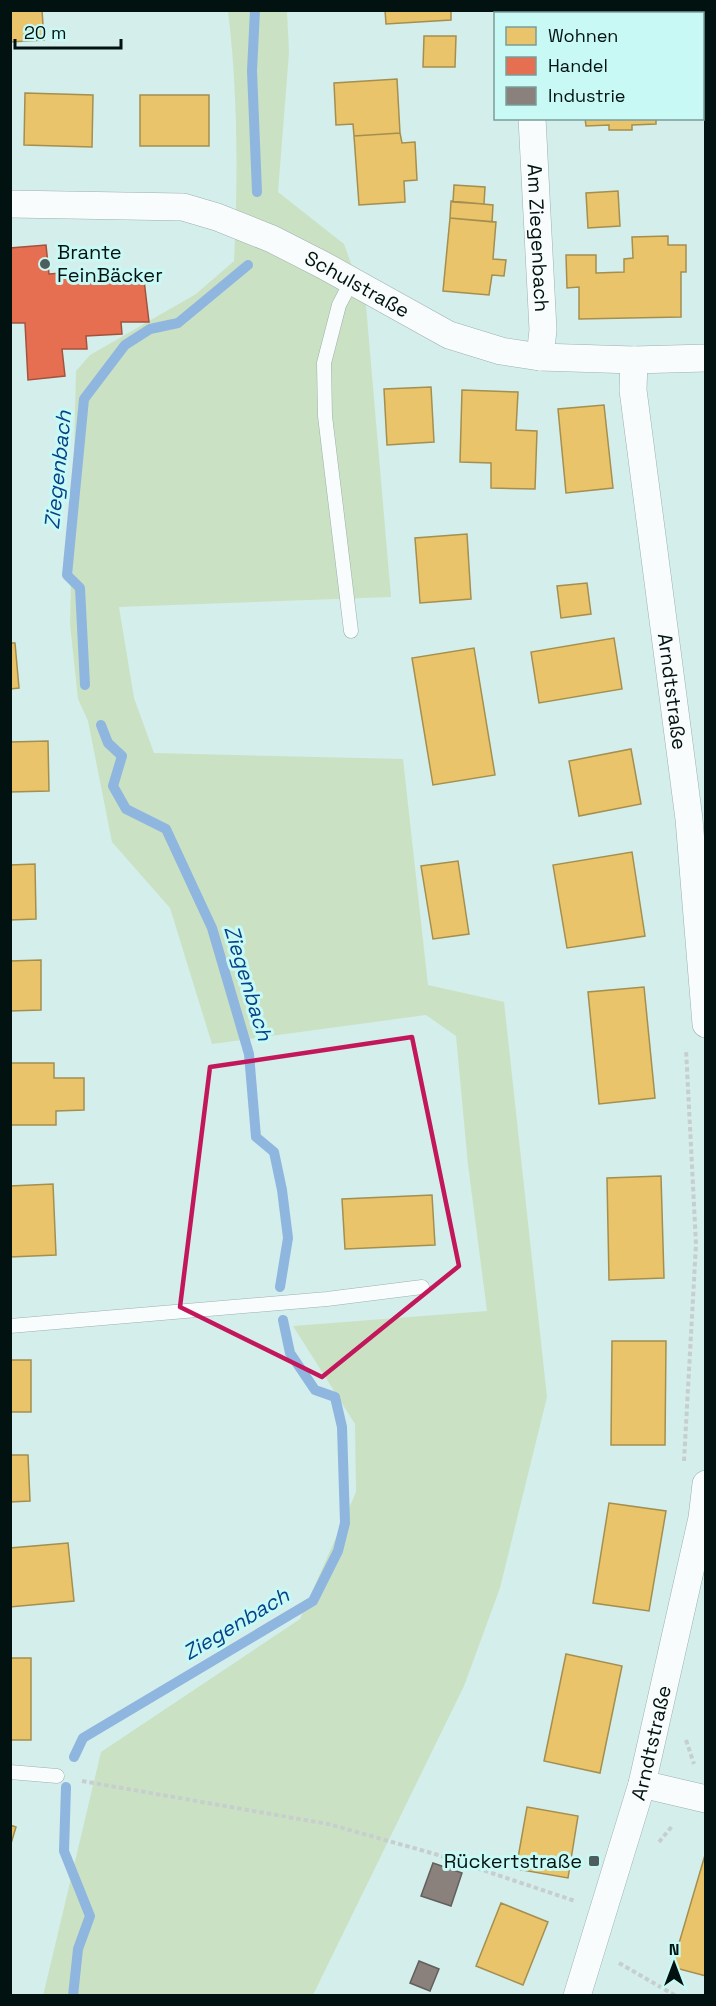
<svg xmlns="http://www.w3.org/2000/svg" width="716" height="2006" font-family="'Space Grotesk',sans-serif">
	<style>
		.green { fill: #cbe1c4 }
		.homes { fill: #e9c46a; stroke: #a48f4f; stroke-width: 1.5 }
		.shops { fill: #e76f51; stroke: #a2533e; stroke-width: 1.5 }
		.industry { fill: #8a817c; stroke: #61605c; stroke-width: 1.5 }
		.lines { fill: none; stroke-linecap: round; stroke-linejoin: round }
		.stream { stroke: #8fb6df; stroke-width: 10 }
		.lane-casing { stroke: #9cb0af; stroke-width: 15 }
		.street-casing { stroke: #9cb0af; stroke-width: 28 }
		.path { stroke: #c7cfce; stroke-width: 4; stroke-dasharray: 4.5 3; stroke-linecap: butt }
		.lane { stroke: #f9fcfc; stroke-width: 14 }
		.street { stroke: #f9fcfc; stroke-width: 27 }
		.marked { fill: none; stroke: #c2185b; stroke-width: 4.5; stroke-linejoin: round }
		.poi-dot { fill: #4c5f5e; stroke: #c9f9f5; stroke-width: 2 }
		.labels { text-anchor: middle; stroke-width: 6; stroke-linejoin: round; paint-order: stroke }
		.street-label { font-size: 20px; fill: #021211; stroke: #c9f9f5 }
		.poi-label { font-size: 20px; fill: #021211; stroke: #c9f9f5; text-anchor: start }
		.water-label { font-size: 21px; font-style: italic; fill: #044289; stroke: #c9f9f5 }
	</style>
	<rect width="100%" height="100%" fill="#d4eeec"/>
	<path class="green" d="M 228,11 L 287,11 L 289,53 L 278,192 L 344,244 L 366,305 L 391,597 L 119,607 L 134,698 L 154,753 L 403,759 L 428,985 L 504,1002 L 547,1397 L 500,1588 L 464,1686 L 313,1995 L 43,1996 L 101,1752 L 300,1619 L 356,1492 L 355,1424 L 293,1326 L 487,1311 L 468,1165 L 456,1036 L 426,1015 L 212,1044 L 170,908 L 112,842 L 88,721 L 78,699 L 70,624 L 76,371 L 90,355 L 196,294 L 234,261 C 238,178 238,93 228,11 Z"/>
	<path class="homes" d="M 10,10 L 42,10 L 44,40 L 10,42 Z
		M 385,10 L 451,10 L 451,20 L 386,24 Z
		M 596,10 L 655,10 L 655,14 L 596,14 Z
		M 424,36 L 456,36 L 455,67 L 423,67 Z
		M 397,79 L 400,133 L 354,136 L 353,124 L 336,125 L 334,83 Z
		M 25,93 L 93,95 L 92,147 L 24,145 Z
		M 140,95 L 209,95 L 209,146 L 140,146 Z
		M 585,118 L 656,118 L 656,124 L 632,125 L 632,130 L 609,130 L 609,125 L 586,126 Z
		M 400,133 L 402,143 L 415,142 L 417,180 L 404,181 L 405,202 L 359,205 L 354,136 Z
		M 454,185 L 485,187 L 484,204 L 453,202 Z
		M 618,191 L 620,226 L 588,228 L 586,193 Z
		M 451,201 L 493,205 L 492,222 L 450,218 Z
		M 450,218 L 496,222 L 493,259 L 506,260 L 504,276 L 492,275 L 489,295 L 443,291 Z
		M 668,236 L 668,245 L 686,245 L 686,272 L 681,272 L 681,317 L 579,319 L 579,287 L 567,288 L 566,255 L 596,255 L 596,273 L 624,272 L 624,259 L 633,258 L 632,237 Z
		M 431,387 L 434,442 L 387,445 L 384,389 Z
		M 462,390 L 518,392 L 516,430 L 537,431 L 535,489 L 491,488 L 491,463 L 460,462 Z
		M 604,405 L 613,488 L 566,493 L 558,409 Z
		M 467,534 L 471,599 L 420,603 L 415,538 Z
		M 587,583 L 591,614 L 561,618 L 557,586 Z
		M 614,638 L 622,689 L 539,703 L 531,652 Z
		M 10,643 L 15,643 L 19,688 L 10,689 Z
		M 474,648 L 495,775 L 433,785 L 412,658 Z
		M 48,741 L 49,791 L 10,792 L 10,742 Z
		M 631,749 L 641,804 L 579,816 L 569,761 Z
		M 632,852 L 645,936 L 567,948 L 553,865 Z
		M 458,861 L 469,934 L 433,939 L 421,866 Z
		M 35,864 L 36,919 L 10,920 L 10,865 Z
		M 41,960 L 41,1010 L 10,1011 L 10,961 Z
		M 644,987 L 655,1098 L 599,1104 L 588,992 Z
		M 10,1063 L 54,1063 L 54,1078 L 84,1078 L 84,1110 L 56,1111 L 56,1125 L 10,1125 Z
		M 661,1176 L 664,1278 L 609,1280 L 607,1178 Z
		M 53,1184 L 56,1255 L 10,1257 L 10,1186 Z
		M 432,1195 L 435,1245 L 345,1249 L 342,1199 Z
		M 612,1341 L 666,1341 L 665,1445 L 611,1445 Z
		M 10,1360 L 31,1360 L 31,1412 L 10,1412 Z
		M 10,1455 L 28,1455 L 30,1501 L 10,1502 Z
		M 609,1503 L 666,1511 L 649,1611 L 593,1603 Z
		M 68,1543 L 74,1601 L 10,1607 L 10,1548 Z
		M 566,1654 L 622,1666 L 600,1773 L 544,1761 Z
		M 10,1658 L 31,1658 L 31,1740 L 10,1740 Z
		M 527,1807 L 578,1816 L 568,1878 L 516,1869 Z
		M 10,1825 L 16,1827 L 10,1847 Z
		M 705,1855 L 706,1855 L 706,1976 L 672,1967 Z
		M 501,1903 L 548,1922 L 523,1985 L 476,1966 Z"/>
	<path class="shops" d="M 46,245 L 49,274 L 87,271 L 88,283 L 144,280 L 149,322 L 121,322 L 122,334 L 86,336 L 87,349 L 62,349 L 65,376 L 28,380 L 25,323 L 10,323 L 10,248 Z"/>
	<path class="industry" d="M 433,1863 L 462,1873 L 451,1906 L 421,1896 Z
		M 419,1961 L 439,1969 L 430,1991 L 410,1983 Z"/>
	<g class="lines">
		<path class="stream" d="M 255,10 L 252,71 L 257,192
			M 85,685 L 80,588 L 67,575 L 84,399 L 125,345 L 150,329 L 178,323 L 248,265
			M 101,725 L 108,743 L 122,756 L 113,786 L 126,809 L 166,829 L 212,928 L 249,1054 L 256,1137 L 274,1152 L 282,1190 L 288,1238 L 280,1287
			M 74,1757 L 83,1738 L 313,1601 L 338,1551 L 345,1523 L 342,1427 L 335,1397 L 315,1390 L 290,1353 L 283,1320
			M 66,1787 L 64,1851 L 90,1916 L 78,1949 L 73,1996"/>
		<g class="lane-casing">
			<path id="lane" d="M 351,282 L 339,305 L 324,363 L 325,416 L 351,631
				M 10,1326 L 327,1299 L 422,1287
				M 10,1772 L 57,1776"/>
		</g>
		<g class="street-casing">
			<g id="street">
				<path d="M 521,10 L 522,14"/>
				<path id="s1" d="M 532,118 L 543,330 L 540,357"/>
				<path id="s2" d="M 10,204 L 183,207 L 217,217 L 272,239 L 323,265 L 449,335 L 501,351 L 540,357 L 634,360 L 706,358"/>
				<path id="s3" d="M 634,360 L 633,390 L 689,819 L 706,1024"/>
				<path d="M 642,1784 L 706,1799"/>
				<path id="s4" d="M 577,1996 L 642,1784 L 702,1518 L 706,1484"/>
			</g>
		</g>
		<path class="path" d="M 684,1461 L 696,1244 L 686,1049
			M 686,1740 L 694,1764
			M 82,1781 L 328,1824 L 435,1854 L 575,1901
			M 659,1842 L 673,1825
			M 619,1963 L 676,1996"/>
		<use href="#lane" class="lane"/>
		<use href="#street" class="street"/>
	</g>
	<path class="marked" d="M 412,1037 L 459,1266 L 322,1377 L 180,1307 L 210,1067 Z"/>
	<g class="poi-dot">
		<circle cx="45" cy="264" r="6"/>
		<rect x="588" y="1855" width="12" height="12" rx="3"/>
	</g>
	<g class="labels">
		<g class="street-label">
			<text dy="7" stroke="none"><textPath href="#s1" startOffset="120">Am Ziegenbach</textPath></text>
			<text dy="7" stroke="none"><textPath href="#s2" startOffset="364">Schulstraße</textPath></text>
			<text dy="7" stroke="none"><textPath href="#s3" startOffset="334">Arndtstraße</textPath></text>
			<text dy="7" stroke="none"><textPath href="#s4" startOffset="264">Arndtstraße</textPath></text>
		</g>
		<g class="poi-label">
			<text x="57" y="259">Brante<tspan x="57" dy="23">FeinBäcker</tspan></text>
			<text x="582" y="1868" text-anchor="end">Rückertstraße</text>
		</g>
		<g class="water-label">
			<text transform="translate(58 470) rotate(-84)" y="7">Ziegenbach</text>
			<text transform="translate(248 983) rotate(73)" y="7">Ziegenbach</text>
			<text transform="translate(236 1624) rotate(-31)" y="7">Ziegenbach</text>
		</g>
	</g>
	<rect width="716" height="2006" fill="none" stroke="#021211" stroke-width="24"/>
	<rect x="494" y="12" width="210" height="108" fill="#c9f9f5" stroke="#799d9a" stroke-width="1.5"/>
	<rect x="506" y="27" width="30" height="18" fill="#e9c46a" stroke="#799d9a" stroke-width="1.5"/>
	<text x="548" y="42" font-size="18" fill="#021211">Wohnen</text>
	<rect x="506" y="57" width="30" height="18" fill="#e76f51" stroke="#799d9a" stroke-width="1.5"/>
	<text x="548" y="72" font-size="18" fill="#021211">Handel</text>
	<rect x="506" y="87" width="30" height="18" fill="#8a817c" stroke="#799d9a" stroke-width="1.5"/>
	<text x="548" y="102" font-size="18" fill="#021211">Industrie</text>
	<g transform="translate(674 1964)" stroke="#c9f9f5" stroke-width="4.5" paint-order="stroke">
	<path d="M0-4.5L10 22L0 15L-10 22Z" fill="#021211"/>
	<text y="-9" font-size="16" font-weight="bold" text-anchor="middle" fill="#021211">N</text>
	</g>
	<path d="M15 39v9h106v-9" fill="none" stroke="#021211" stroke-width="3"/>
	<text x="24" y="39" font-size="18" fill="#021211" stroke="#c9f9f5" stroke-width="4.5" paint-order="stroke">20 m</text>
</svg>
